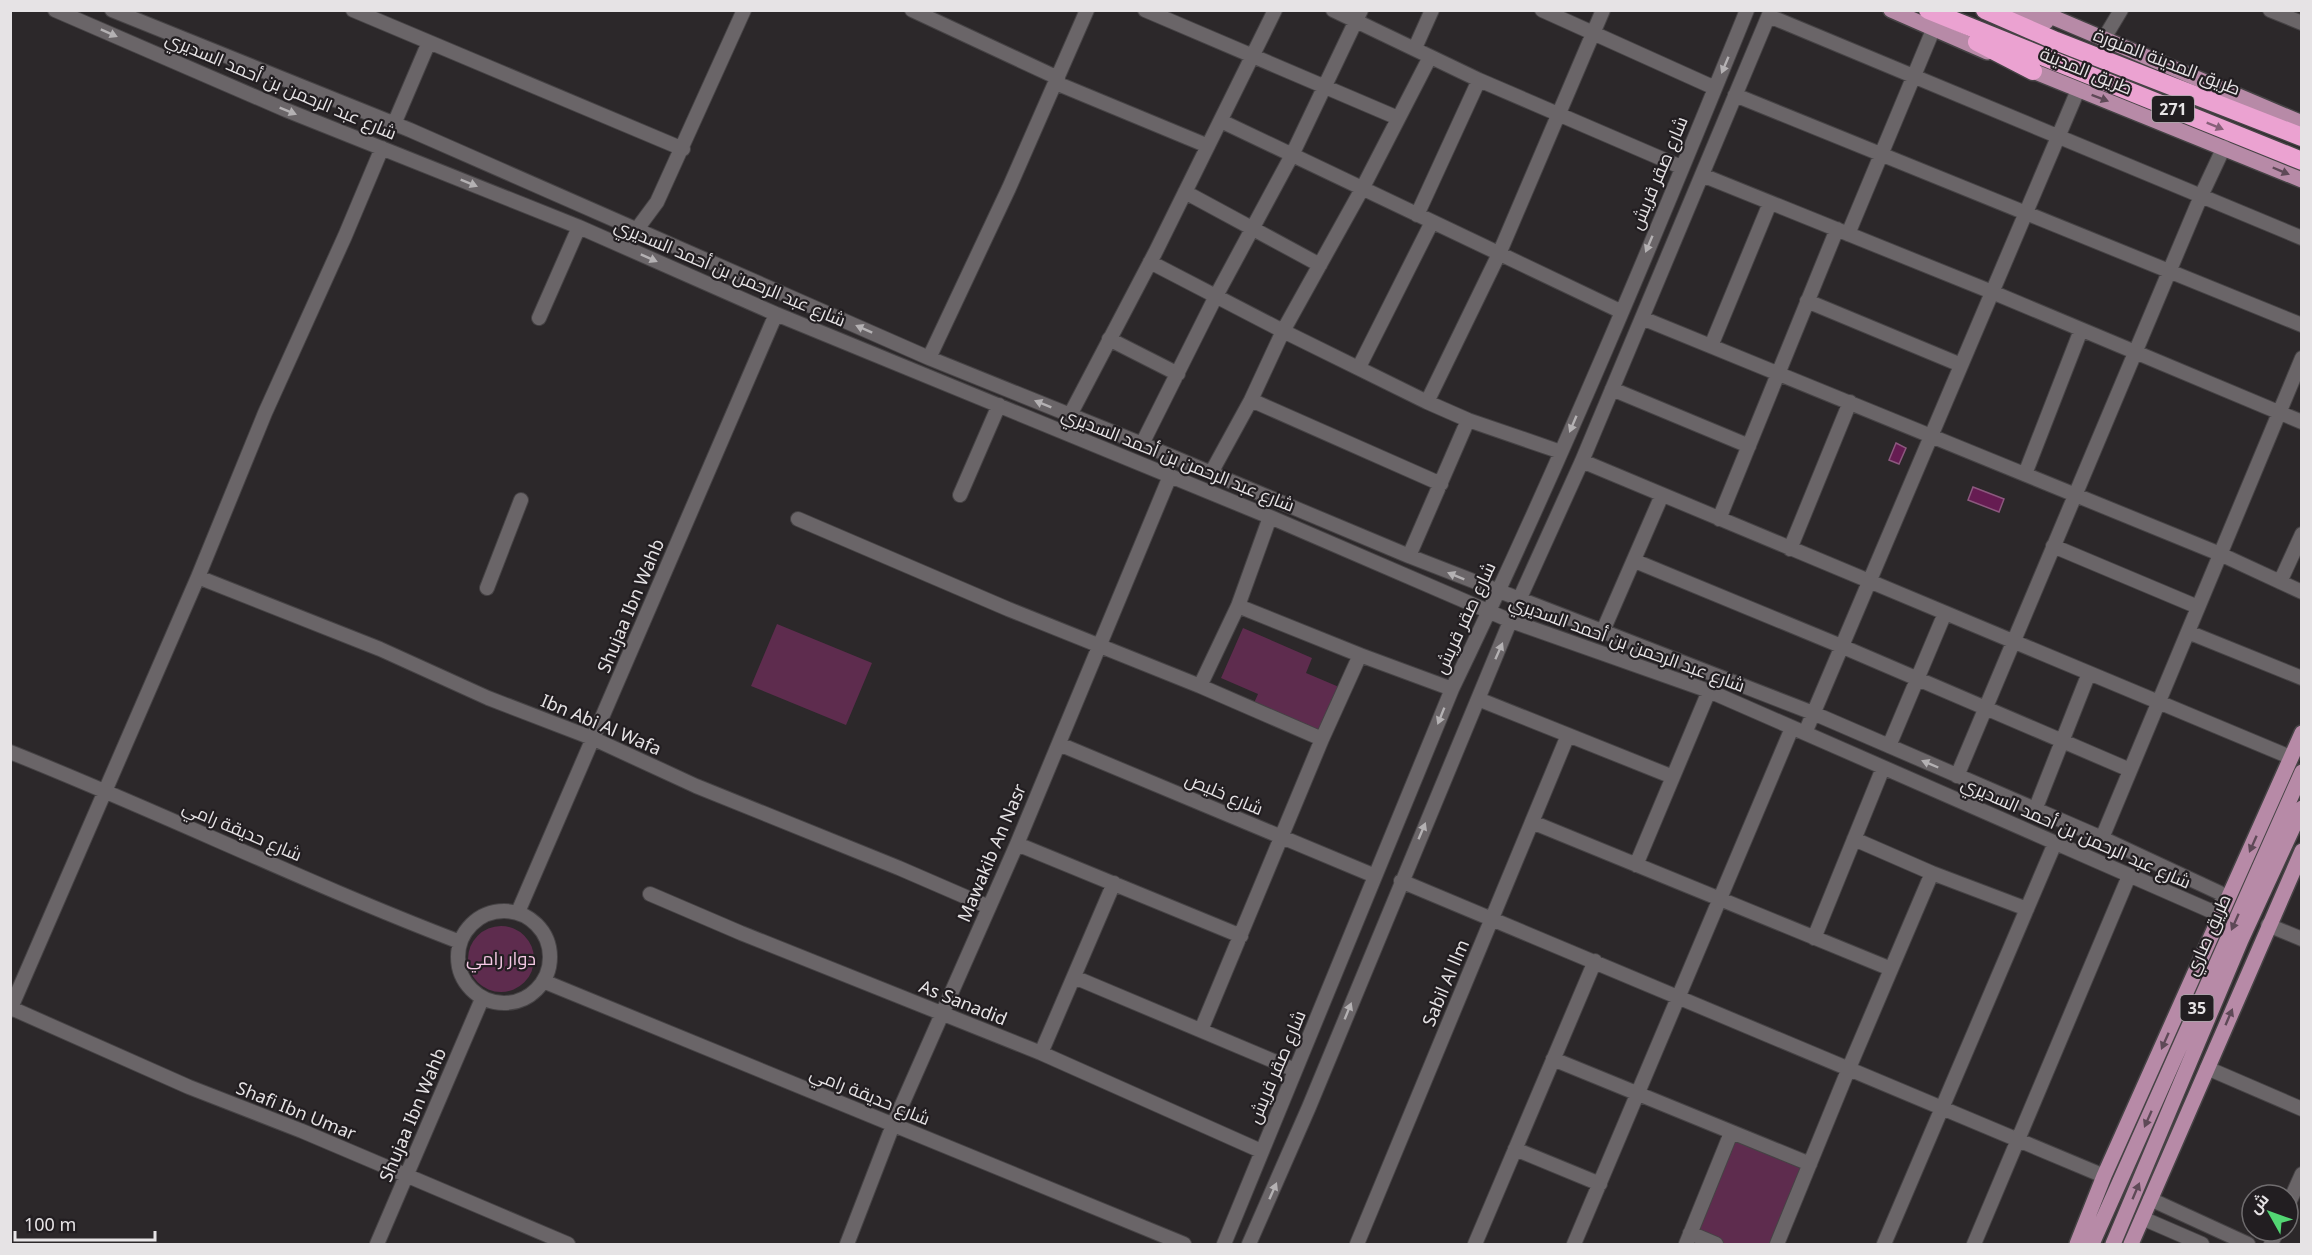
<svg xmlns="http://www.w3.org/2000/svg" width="2312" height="1255" font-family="'Noto Sans',Cairo,sans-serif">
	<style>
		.green { fill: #5e2c4e }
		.water { fill: #661c52; stroke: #8c587e; stroke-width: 1.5 }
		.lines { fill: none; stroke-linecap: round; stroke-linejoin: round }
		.minor-casing { stroke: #464345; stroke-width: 16 }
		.major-casing { stroke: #464345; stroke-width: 18 }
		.highway-casing { stroke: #464345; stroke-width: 21 }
		.minor { stroke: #6a6568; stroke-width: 14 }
		.major { stroke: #b78aa7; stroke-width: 15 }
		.highway { stroke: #eba2d1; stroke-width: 18 }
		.oneway { fill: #b4b1b3 }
		.oneway2 { fill: #5e4957 }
		.oneway3 { fill: #866079 }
		.labels { text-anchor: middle; stroke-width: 4.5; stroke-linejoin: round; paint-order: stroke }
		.shield { fill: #221e21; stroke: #aba8aa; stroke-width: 1.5 }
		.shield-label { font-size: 16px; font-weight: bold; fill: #e6e3e5 }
		.street-label { font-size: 18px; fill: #e6e3e5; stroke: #221e21 }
		.park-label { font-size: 18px; fill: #f6c9e5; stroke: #221e21 }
	</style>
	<rect width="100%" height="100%" fill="#2c282a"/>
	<path class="green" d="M 777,624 L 872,663 L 846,725 L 751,686 Z
		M 1243,628 L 1312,658 L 1306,673 L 1339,687 L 1320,731 L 1254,703 L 1258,694 L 1221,678 Z
		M468 959a33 33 0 1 1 66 0a33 33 0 1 1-66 0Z
		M 1733,1139 L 1802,1168 L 1770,1244 L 1724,1244 L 1694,1232 Z"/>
	<path class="water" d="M 1896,443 L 1906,448 L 1899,464 L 1889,460 Z
		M 1973,487 L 2004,499 L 1999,512 L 1968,500 Z"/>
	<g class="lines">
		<g class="minor-casing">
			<path id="minor" d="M 55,10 L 286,110 L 579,227 L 776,314 L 1270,517 L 1511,621 L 1709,691 L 2211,911 L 2225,906 L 2220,893 L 2102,838 L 1813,713 L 1409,556 L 1142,444 L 929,358 L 410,130 L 112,10
				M 353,10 L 683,149
				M 912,10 L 1058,78
				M 1145,10 L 1398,118
				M 1333,10 L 1479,80 L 1681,167
				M 1542,10 L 1715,88
				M 2270,10 L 2302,23
				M 1769,16 L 2302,238
				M 2103,40 L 2121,10
				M 1415,48 L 1432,10
				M 1056,83 L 1208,146
				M 1735,95 L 2302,325
				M 1221,121 L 1620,311
				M 394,124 L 429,42
				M 1702,175 L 1992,292 L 2302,422
				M 1185,192 L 1320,265
				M 1417,215 L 1479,80
				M 637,229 L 657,202 L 744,10
				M 1848,234 L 1933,30
				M 1150,262 L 1283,331 L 1427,402 L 1468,420 L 1561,452
				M 1807,301 L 1961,365
				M 539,318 L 579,227
				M 1642,318 L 2220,554 L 2302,592
				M 1109,339 L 1178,374
				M 1711,346 L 1770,203
				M 929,358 L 1009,188 L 1087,10
				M 1359,367 L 1432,222
				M 1612,389 L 1749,446
				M 1251,400 L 1441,484
				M 1427,402 L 1499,254 L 1603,10
				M 1070,415 L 1155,253 L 1275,10
				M 1142,444 L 1216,296 L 1292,155 L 1361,10
				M 1582,461 L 2290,757
				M 1211,473 L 1251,400 L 1283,331 L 1362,189 L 1430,57
				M 2025,474 L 2081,330
				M 960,495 L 999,405
				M 798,519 L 1008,609 L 1200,686 L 1322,739
				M 1719,519 L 1837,229
				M 2053,546 L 2198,607
				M 1790,549 L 1850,402
				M 1409,556 L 1468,420
				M 1635,561 L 1841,646 L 2130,770
				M 198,577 L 380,649 L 488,698 L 592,738 L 696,786 L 899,868 L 989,907
				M 2280,582 L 2302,534
				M 487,588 L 521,500
				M 1238,606 L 1360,655 L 1452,689
				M 2188,632 L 2302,678
				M 1602,633 L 1662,495
				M 1200,686 L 1238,606 L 1270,517
				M 1478,699 L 1673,777
				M 1805,733 L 2078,90
				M 1059,744 L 1375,876
				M 1889,746 L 1945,613
				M 10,752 C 161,812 308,884 460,942
				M 1957,776 L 2201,196 L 2224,147
				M 2035,810 L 2089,673
				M 1532,822 L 1891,969
				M 2102,838 L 2302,358
				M 1854,839 L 1932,873 L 2027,909
				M 1017,844 L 1241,936
				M 1636,865 L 1709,691
				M 1401,881 L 2104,1176
				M 650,894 L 741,933 L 1041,1053 L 1261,1151
				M458 957a46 46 0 1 1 92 0a46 46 0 1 1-92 0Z
				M 518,912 L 776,314
				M 2268,925 L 2302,939
				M 1814,938 L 1883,768
				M 1074,977 L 1295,1070
				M 543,981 L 1184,1244
				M 11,1008 L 189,1087 L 302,1131 L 568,1244
				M 10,1010 L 198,577 L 265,413 L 345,236 L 382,148
				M 1201,1030 L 1322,739 L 1360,655
				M 1041,1053 L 1114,883
				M 1553,1059 L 1810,1164
				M 2207,1068 L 2302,1109
				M 1515,1149 L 1600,1184
				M 2150,1199 L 2248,1244
				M 2288,1205 L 2302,1174
				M 2142,1218 L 2202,1244
				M 1690,1233 L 1716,1244
				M 377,1244 L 482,999
				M 847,1244 L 893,1125 L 1017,844 L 1170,476
				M 1224,1244 L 1452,689 C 1559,467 1654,239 1747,10
				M 1249,1244 L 1309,1107 L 1519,600 L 1582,461 L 1771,10
				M 1357,1244 L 1568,735
				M 1475,1244 L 1595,961
				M 1574,1244 L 1792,728
				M 1686,1244 L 1731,1133
				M 1777,1244 L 1849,1068 L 1932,873
				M 1884,1244 L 2055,843
				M 1974,1244 L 2129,876
				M 2271,1244 L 2277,1231"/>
		</g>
		<g class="major-casing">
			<path id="major" d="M 1891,10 L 1987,52
				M 2013,10 L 2046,22
				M 2036,10 L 2302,123
				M 2023,67 L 2302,180
				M 2077,1244 L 2104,1176 L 2302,733
				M 2092,1244 L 2302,772
				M 2113,1244 L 2241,940 L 2302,808
				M 2131,1244 L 2302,851"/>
		</g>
		<g class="highway-casing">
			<path id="highway" d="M 1928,10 L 2302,161
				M 1985,10 L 2056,41 L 2302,137
				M 1977,42 L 2033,71"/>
		</g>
		<use href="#minor" class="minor"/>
		<use href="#major" class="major"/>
		<use href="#highway" class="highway"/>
	</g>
	<defs><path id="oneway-solid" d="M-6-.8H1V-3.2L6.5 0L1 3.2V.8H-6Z" transform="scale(1.5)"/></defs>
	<g class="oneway">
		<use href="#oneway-solid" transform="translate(109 33) rotate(24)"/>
		<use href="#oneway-solid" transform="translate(1725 65) rotate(113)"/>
		<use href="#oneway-solid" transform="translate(288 111) rotate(22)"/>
		<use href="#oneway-solid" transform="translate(469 183) rotate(22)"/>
		<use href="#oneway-solid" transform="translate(1649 244) rotate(113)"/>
		<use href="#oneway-solid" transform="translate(649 258) rotate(24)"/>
		<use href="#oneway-solid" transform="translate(864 329) rotate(-156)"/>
		<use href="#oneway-solid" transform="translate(1043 404) rotate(-158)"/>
		<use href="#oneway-solid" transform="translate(1573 424) rotate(113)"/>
		<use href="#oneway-solid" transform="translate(1456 576) rotate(-158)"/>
		<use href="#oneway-solid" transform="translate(1499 651) rotate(-66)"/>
		<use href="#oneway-solid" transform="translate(1441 716) rotate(112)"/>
		<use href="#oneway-solid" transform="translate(1930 764) rotate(-157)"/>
		<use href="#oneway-solid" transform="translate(1422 831) rotate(-67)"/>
		<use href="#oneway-solid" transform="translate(1348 1011) rotate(-68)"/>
		<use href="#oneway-solid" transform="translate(1273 1191) rotate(-66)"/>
	</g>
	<g class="oneway2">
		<use href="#oneway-solid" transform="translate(2100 98) rotate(21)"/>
		<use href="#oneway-solid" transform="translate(2281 171) rotate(23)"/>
		<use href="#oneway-solid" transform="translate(2253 844) rotate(114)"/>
		<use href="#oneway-solid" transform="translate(2235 922) rotate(114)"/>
		<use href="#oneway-solid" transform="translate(2229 1017) rotate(-67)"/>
		<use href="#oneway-solid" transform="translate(2165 1041) rotate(114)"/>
		<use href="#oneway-solid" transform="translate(2148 1119) rotate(114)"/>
		<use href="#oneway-solid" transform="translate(2136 1191) rotate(-67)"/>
	</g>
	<use class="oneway3" href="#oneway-solid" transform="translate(2215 126) rotate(22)"/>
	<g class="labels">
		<g class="shield">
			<rect x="2152" y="96" width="42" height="26" rx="4.5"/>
			<rect x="2180.5" y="995" width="33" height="26" rx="4.5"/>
		</g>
		<g class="shield-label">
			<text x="2173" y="115">271</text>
			<text x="2197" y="1014">35</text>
		</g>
		<g class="street-label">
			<text transform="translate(2167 62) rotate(21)" y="6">طريق المدينة المنورة</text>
			<text transform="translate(2086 71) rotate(22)" y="6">طريق المدينة</text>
			<text transform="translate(281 86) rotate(23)" y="6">شارع عبد الرحمن بن أحمد السديري</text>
			<text transform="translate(1659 173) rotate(-67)" y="6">شارع صقر قريش</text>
			<text transform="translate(730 273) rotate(23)" y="6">شارع عبد الرحمن بن أحمد السديري</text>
			<text transform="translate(1178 460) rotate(22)" y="6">شارع عبد الرحمن بن أحمد السديري</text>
			<text transform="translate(631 606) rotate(-67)" y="6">Shujaa Ibn Wahb</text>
			<text transform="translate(1465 618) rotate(-65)" y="6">شارع صقر قريش</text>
			<text transform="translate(1627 644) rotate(20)" y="6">شارع عبد الرحمن بن أحمد السديري</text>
			<text transform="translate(601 725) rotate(23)" y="6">Ibn Abi Al Wafa</text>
			<text transform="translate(1224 794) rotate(23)" y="6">شارع خليص</text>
			<text transform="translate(242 831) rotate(23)" y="6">شارع حديقة رامي</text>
			<text transform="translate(2076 833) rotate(24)" y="6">شارع عبد الرحمن بن أحمد السديري</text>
			<text transform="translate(992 853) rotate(-67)" y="6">Mawakib An Nasr</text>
			<text transform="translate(2208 935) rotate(-66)" y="6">طريق صاري</text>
			<text transform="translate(1446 983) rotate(-67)" y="6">Sabil Al llm</text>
			<text transform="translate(963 1003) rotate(22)" y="6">As Sanadid</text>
			<text transform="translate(1277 1067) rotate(-67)" y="6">شارع صقر قريش</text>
			<text transform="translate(870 1096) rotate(22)" y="6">شارع حديقة رامي</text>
			<text transform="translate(296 1111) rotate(22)" y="6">Shafi Ibn Umar</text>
			<text transform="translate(413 1115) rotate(-67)" y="6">Shujaa Ibn Wahb</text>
		</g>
		<g class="park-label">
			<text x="501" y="965">دوار رامي</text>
		</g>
	</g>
	<rect width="2312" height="1255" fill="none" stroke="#e6e3e5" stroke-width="24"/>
	<g transform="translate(2270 1213) rotate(310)"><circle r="28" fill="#221e21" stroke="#706d6f" stroke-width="1.5"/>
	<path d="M0-4.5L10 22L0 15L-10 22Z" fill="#53d673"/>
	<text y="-9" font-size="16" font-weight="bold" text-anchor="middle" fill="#e6e3e5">ش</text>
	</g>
	<path d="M15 1231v9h140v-9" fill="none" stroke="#e6e3e5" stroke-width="3"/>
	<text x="24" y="1231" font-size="18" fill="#e6e3e5" stroke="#221e21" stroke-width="4.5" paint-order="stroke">100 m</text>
</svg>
